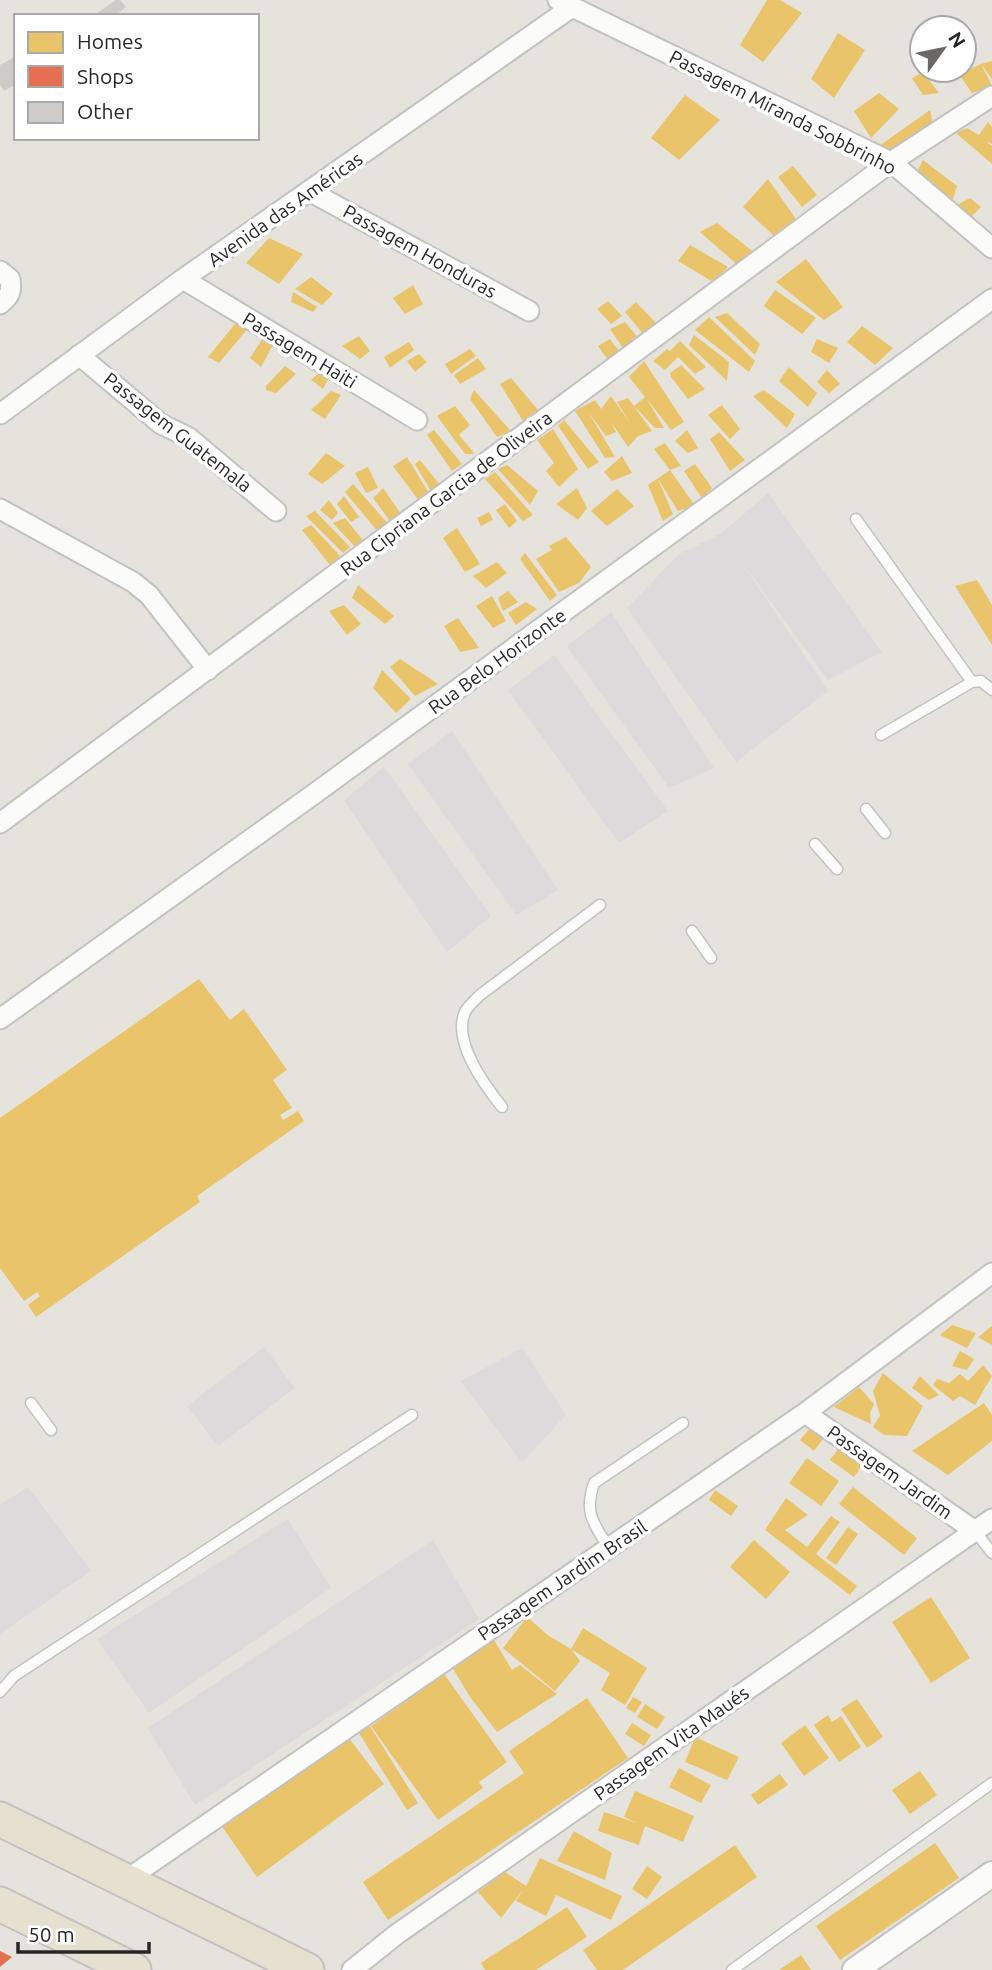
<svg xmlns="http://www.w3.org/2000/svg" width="992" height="1970" font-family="Ubuntu,sans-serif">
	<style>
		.industrial { fill: #dcdadb }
		.homes { fill: #e9c46a }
		.shops { fill: #e76f51 }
		.building { fill: #cfccc7 }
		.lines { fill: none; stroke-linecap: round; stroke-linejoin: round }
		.service-casing { stroke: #c3c2c2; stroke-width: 13 }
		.minor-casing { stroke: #c3c2c2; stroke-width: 23 }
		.tertiary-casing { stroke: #c3c2c2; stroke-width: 28 }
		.trunk-casing { stroke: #c3c1bf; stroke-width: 37 }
		.service { stroke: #fbfbfa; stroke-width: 10 }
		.minor { stroke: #fbfbfa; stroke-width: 19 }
		.tertiary { stroke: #fbfbfa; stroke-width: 24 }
		.trunk { stroke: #e6e0d1; stroke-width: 33 }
		.labels { text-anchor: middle; stroke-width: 7; stroke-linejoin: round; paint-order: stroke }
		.street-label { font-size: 19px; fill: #272727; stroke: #fff }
	</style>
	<rect width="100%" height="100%" fill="#e6e3dc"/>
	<path class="industrial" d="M 768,493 L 882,652 L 828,680 L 738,557 L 828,691 L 736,762 L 627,608 L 679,554 L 722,533 Z
		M 611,612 L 714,768 L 669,788 L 567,646 Z
		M 554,655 L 668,811 L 619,843 L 508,690 Z
		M 452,731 L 558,890 L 516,915 L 408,764 Z
		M 384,767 L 491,916 L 447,952 L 344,800 Z
		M 264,1347 L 295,1388 L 218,1446 L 187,1406 Z
		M 522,1348 L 566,1415 L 522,1463 L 461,1381 Z
		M 28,1487 L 91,1571 L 0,1634 L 0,1505 Z
		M 288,1519 L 331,1588 L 149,1713 L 97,1639 Z
		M 433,1540 L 479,1619 L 195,1805 L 148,1728 Z"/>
	<path class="homes" d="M 767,0 L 780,0 L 802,13 L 763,62 L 740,45 Z
		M 838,33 L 865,50 L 834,98 L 811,79 Z
		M 992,61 L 992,79 L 981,64 L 992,86 L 972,93 L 959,74 L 981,64 Z
		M 936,70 L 945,70 L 949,74 L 941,83 L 931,73 Z
		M 923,72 L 939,93 L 923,95 L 912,78 Z
		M 879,93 L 899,109 L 871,138 L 854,111 Z
		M 685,95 L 720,120 L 679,160 L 651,138 Z
		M 930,110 L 933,125 L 890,158 L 875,149 Z
		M 988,122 L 992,127 L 992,144 L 986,141 L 992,146 L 992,164 L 956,133 L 967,128 L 979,135 Z
		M 923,160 L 957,186 L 952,202 L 915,175 Z
		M 793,166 L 817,195 L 802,207 L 778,177 Z
		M 768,179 L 798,222 L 775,237 L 743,207 Z
		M 970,198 L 981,207 L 971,217 L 957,205 Z
		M 717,223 L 755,253 L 741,268 L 700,232 Z
		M 269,238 L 303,254 L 279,284 L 246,263 Z
		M 690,245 L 728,267 L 713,282 L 678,261 Z
		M 806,259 L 843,307 L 824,320 L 776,282 Z
		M 311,277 L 333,294 L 322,305 L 295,289 Z
		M 413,285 L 423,304 L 405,314 L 393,298 Z
		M 775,290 L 816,318 L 802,334 L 764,306 Z
		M 293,292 L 317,307 L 313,312 L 291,302 Z
		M 608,301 L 622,316 L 611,324 L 597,309 Z
		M 636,302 L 657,324 L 644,335 L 625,312 Z
		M 727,313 L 760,344 L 755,355 L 715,317 Z
		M 709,317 L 755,361 L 749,372 L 695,330 Z
		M 239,319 L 249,327 L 219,363 L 208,357 Z
		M 625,322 L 640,340 L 625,351 L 610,329 Z
		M 862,326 L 893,348 L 875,365 L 847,342 Z
		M 265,335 L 275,341 L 261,367 L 250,358 Z
		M 694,335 L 729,362 L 727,381 L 689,345 Z
		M 359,336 L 370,351 L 360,359 L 342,346 Z
		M 610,339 L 621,354 L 610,363 L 598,346 Z
		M 817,339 L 838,348 L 829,363 L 811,352 Z
		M 680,341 L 706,367 L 695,374 L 678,357 L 665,370 L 653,361 L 667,349 L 670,351 Z
		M 409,342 L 414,350 L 390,368 L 384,357 Z
		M 470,349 L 476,356 L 451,374 L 445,364 Z
		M 419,354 L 427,362 L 415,372 L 407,361 Z
		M 478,358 L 486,369 L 460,384 L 454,375 Z
		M 644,361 L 684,422 L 671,430 L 647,399 L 664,428 L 655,428 L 634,406 L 645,397 L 629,377 Z
		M 681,365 L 705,389 L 688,399 L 671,377 L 670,373 Z
		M 285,366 L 296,374 L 276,393 L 266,390 L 266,386 Z
		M 789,367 L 817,393 L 808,407 L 779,381 Z
		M 322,370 L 330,376 L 323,389 L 311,380 Z
		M 827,370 L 840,384 L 829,393 L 817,382 Z
		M 511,378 L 538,410 L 523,421 L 500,384 Z
		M 474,390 L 511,431 L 497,437 L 470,399 Z
		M 764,390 L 795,414 L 787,428 L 753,396 Z
		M 331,391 L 341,395 L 325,419 L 311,410 Z
		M 611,396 L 630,423 L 617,402 L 628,398 L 652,431 L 638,436 L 628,447 L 611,422 L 616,432 L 606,436 L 589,413 L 615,457 L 605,458 L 575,411 L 595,400 L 601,409 Z
		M 722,405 L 740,429 L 730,439 L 708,415 Z
		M 455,406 L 470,425 L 459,435 L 475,454 L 465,454 L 437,416 Z
		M 564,420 L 599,462 L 588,469 L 558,426 Z
		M 553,429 L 578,469 L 559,487 L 546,471 L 554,463 L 537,440 Z
		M 434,430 L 462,464 L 452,471 L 427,435 Z
		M 687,430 L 698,448 L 688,453 L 675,441 Z
		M 719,432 L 745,460 L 730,471 L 710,439 Z
		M 665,443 L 681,466 L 670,470 L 695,506 L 678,511 L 658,479 L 673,514 L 663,521 L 648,485 L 670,470 L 654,449 Z
		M 326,453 L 345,466 L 322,484 L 308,474 Z
		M 622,456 L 632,473 L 612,481 L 604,472 Z
		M 407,457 L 430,495 L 419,501 L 393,466 Z
		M 420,460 L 440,485 L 431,491 L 415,464 Z
		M 695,464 L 712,488 L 703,500 L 684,471 Z
		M 507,465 L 538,491 L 530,505 L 498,469 Z
		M 368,467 L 378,488 L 366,493 L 355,473 Z
		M 495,472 L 533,515 L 523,521 L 485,479 Z
		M 353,484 L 390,526 L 379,533 L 345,492 Z
		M 383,488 L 401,514 L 390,521 L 373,498 Z
		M 577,488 L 587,508 L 578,520 L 556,504 Z
		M 617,489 L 634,506 L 607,526 L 591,511 Z
		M 344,496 L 359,517 L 351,522 L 337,504 Z
		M 329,500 L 338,513 L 332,520 L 320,510 Z
		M 505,504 L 517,521 L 509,528 L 496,510 Z
		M 315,511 L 350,547 L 343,553 L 306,516 Z
		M 489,512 L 493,520 L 481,526 L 477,518 Z
		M 345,518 L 365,543 L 356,548 L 333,523 Z
		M 311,525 L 344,560 L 330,565 L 302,530 Z
		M 457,528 L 480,564 L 465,572 L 443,538 Z
		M 566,537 L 591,567 L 579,583 L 559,592 L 536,559 L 552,550 L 549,546 Z
		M 525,553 L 557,595 L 550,601 L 520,559 Z
		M 497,562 L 507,573 L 486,588 L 473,576 Z
		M 977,580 L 992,605 L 992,645 L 955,586 Z
		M 358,585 L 394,616 L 385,624 L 352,598 Z
		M 508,591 L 518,602 L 503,611 L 498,598 Z
		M 492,596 L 506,621 L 493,628 L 476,606 Z
		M 526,602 L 537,609 L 516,625 L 508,613 Z
		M 344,605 L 361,624 L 347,635 L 329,611 Z
		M 458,618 L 479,648 L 460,652 L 444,626 Z
		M 400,659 L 438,684 L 415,696 L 390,667 Z
		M 382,670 L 411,699 L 396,713 L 373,688 Z
		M 199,979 L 230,1020 L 244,1009 L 287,1070 L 273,1080 L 292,1108 L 280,1115 L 283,1120 L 298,1111 L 304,1121 L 197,1196 L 200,1202 L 36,1317 L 28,1305 L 40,1296 L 37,1292 L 24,1301 L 0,1268 L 0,1118 Z
		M 952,1325 L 976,1333 L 967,1348 L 940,1335 Z
		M 992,1326 L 992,1345 L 978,1337 Z
		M 960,1351 L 974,1359 L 967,1370 L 952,1366 Z
		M 983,1365 L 992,1376 L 975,1405 L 960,1396 L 953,1401 L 933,1385 L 937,1379 L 949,1383 L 960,1374 L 968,1381 Z
		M 883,1373 L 923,1406 L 907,1436 L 884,1435 L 873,1427 L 880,1416 L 873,1391 Z
		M 920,1376 L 939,1395 L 929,1400 L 912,1388 Z
		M 859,1387 L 874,1404 L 870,1413 L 871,1424 L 834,1407 Z
		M 984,1403 L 992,1415 L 992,1441 L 948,1475 L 912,1451 Z
		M 810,1428 L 823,1439 L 814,1451 L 800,1440 Z
		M 840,1446 L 864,1462 L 854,1477 L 830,1460 Z
		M 807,1458 L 839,1481 L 821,1506 L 789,1483 Z
		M 853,1487 L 917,1538 L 904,1555 L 839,1504 Z
		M 715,1490 L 738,1506 L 731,1516 L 709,1500 Z
		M 786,1498 L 808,1515 L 785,1530 L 807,1547 L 831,1516 L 840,1522 L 816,1554 L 857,1586 L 850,1595 L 765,1530 Z
		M 848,1527 L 858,1534 L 836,1565 L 826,1558 Z
		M 754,1540 L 790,1572 L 766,1599 L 730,1567 Z
		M 931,1597 L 970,1658 L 931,1683 L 892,1622 Z
		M 527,1617 L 549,1636 L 571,1649 L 580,1661 L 555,1691 L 503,1648 Z
		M 583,1628 L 647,1668 L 625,1705 L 601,1690 L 610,1673 L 571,1649 Z
		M 494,1640 L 512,1670 L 520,1665 L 557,1694 L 497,1732 L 470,1697 L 452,1667 Z
		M 444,1674 L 507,1762 L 479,1782 L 483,1788 L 438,1820 L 371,1726 Z
		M 633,1697 L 642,1702 L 635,1713 L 626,1708 Z
		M 587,1698 L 628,1758 L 388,1920 L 363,1882 L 524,1773 L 509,1751 Z
		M 857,1699 L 883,1737 L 867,1748 L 841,1709 Z
		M 645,1704 L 665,1717 L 657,1729 L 637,1717 Z
		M 828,1715 L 832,1722 L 841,1716 L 861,1747 L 839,1762 L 814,1725 Z
		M 632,1723 L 651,1735 L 644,1746 L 625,1734 Z
		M 805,1725 L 829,1758 L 804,1776 L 781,1743 Z
		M 370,1726 L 418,1803 L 407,1810 L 359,1733 Z
		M 348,1737 L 384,1784 L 257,1877 L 221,1825 Z
		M 695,1737 L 739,1757 L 727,1780 L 685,1762 Z
		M 679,1768 L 711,1785 L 701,1803 L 669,1787 Z
		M 920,1771 L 937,1795 L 910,1814 L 892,1790 Z
		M 780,1774 L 788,1785 L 758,1805 L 751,1795 Z
		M 635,1791 L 694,1816 L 683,1842 L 645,1826 L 639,1845 L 598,1831 L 604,1812 L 637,1823 L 624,1817 Z
		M 574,1831 L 612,1853 L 605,1880 L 557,1861 Z
		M 935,1843 L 959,1878 L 840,1960 L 816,1926 Z
		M 735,1845 L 757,1877 L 623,1970 L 597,1970 L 583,1950 Z
		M 540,1858 L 622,1896 L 611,1920 L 556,1895 L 546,1916 L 516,1901 L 523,1890 L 501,1918 L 478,1892 L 505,1872 L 526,1886 Z
		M 647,1866 L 662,1877 L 647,1899 L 632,1889 Z
		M 567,1907 L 587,1937 L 536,1970 L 485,1970 L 481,1963 Z
		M 801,1955 L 811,1970 L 779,1970 Z"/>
	<path class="shops" d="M 0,1951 L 12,1957 L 0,1967 Z"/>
	<path class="building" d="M 116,0 L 120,0 L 126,7 L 114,16 L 93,16 Z
		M 16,56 L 16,84 L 4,91 L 0,85 L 0,65 Z"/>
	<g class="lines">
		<g class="service-casing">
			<path id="service" d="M 856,519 L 972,682
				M 881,735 L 972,682 L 981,681 L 992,690
				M 866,809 L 885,833
				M 815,844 L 837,869
				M 692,931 L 711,958
				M 502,1107 C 485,1086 452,1041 465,1012 C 468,1006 475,1000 480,995 L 600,905
				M 31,1403 L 51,1430
				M 975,1531 L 992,1553
				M 609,1548 C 593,1523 584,1513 594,1483 L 683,1423
				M 0,1692 L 14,1676 L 412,1415
				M 732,1970 L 992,1783"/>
		</g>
		<g class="minor-casing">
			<path id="minor" d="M 558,0 L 891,162 L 992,248
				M 311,192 L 529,311
				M 0,271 L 10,279 C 12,292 10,296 0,304
				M 183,279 L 417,420
				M 79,355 L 161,424 L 188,437 L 276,511
				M 0,414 L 183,279 L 572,7
				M 0,509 L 133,582 L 149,595 L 208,670
				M 0,823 L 891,162 L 992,96
				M 0,1019 L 314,794 L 992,299
				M 805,1413 L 975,1531
				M 126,1880 L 805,1413 L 992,1273
				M 352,1970 L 397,1934 L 992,1519"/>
		</g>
		<g class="tertiary-casing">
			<path id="tertiary" d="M 855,1970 L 992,1874"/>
		</g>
		<g class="trunk-casing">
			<path id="trunk" d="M 0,1819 L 307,1970
				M 0,1904 L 134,1970"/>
		</g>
		<use href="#service" class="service"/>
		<use href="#minor" class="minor"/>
		<use href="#tertiary" class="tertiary"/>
		<use href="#trunk" class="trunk"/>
	</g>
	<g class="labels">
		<g class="street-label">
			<text transform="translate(783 112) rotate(27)" y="7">Passagem Miranda Sobbrinho</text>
			<text transform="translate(285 209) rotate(-35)" y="7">Avenida das Américas</text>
			<text transform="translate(420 251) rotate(29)" y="7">Passagem Honduras</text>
			<text transform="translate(300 350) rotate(31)" y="7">Passagem Haiti</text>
			<text transform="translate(178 432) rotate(38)" y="7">Passagem Guatemala</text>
			<text transform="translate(446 493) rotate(-37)" y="7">Rua Cipriana Garcia de Oliveira</text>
			<text transform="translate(497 661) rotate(-36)" y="7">Rua Belo Horizonte</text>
			<text transform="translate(890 1472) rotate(35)" y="7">Passagem Jardim</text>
			<text transform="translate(562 1580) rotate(-34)" y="7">Passagem Jardim Brasil</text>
			<text transform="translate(671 1743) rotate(-35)" y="7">Passagem Vita Maués</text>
		</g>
	</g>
	<rect x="14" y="14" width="245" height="126" fill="#ffffff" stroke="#a9a9a9" stroke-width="2"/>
	<rect x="28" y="32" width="35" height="21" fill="#e9c46a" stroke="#a9a9a9" stroke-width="2"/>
	<text x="77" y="49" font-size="21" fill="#272727">Homes</text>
	<rect x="28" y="66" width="35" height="21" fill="#e76f51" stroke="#a9a9a9" stroke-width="2"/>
	<text x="77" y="84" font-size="21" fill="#272727">Shops</text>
	<rect x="28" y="102" width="35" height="21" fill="#cfccc7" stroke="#a9a9a9" stroke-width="2"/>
	<text x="77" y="119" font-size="21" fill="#272727">Other</text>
	<g transform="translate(943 49) rotate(57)"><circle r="33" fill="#ffffff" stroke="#a9a9a9" stroke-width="2"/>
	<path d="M0-5L12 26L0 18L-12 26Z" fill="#6a6966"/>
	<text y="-10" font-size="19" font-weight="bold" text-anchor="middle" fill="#272727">N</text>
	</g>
	<path d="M18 1942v10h131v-10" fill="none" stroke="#272727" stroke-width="3.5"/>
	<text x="28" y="1942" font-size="21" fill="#272727" stroke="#ffffff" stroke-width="5" paint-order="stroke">50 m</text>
</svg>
